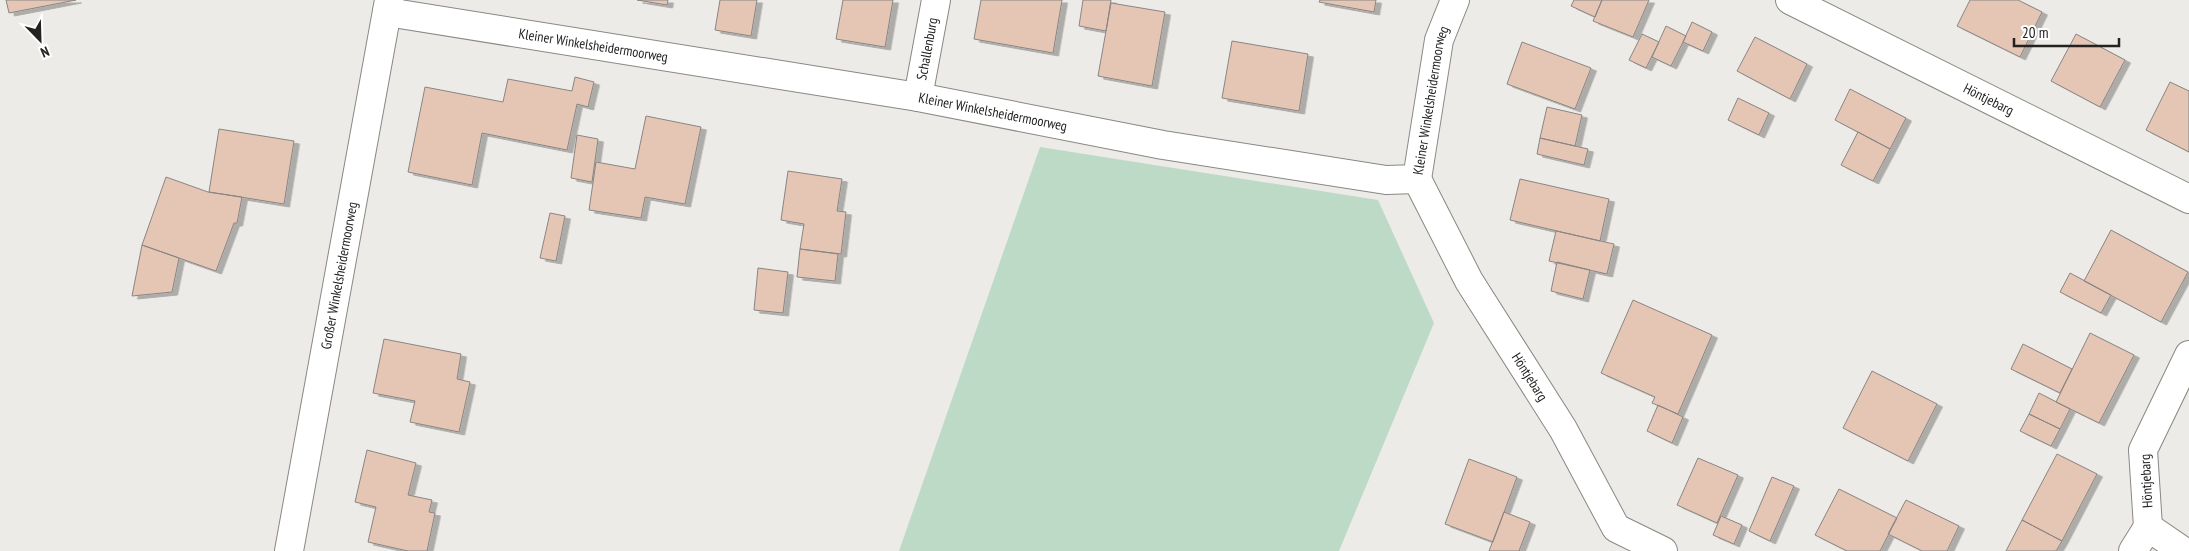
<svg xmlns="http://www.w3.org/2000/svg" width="2189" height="551" font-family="'PT Sans Narrow',sans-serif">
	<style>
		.green { fill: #bddac7 }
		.building { fill: #e5c6b5; stroke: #898583; filter: url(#shadow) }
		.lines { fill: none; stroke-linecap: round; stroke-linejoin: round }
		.minor-casing { stroke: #8a8784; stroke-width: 30 }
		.minor { stroke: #fff; stroke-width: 28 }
		.labels { text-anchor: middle; stroke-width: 4; stroke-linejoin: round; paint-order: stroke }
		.street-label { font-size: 14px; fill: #232221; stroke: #fff }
	</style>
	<defs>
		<filter id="shadow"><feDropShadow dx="5.5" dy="3" stdDeviation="0" flood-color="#0004"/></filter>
	</defs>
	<rect width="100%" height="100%" fill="#edebe7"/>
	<path class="green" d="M 1040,147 L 1378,200 L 1434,323 L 1339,551 L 899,551 Z"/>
	<path class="building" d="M 6,0 L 76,0 L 9,13 Z
		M 637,0 L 668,0 L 667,5 Z
		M 720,0 L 757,0 L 751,36 L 715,30 Z
		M 843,0 L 893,0 L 885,47 L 836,39 Z
		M 981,0 L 1062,0 L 1053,53 L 974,39 Z
		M 1083,0 L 1111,0 L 1106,31 L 1079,26 Z
		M 1320,0 L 1376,0 L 1374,12 L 1319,2 Z
		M 1574,0 L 1602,0 L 1595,17 L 1571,6 Z
		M 1602,0 L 1649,0 L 1633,37 L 1593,21 Z
		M 1970,0 L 2018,0 L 2042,12 L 2020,57 L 1957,26 Z
		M 1111,3 L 1165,12 L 1152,86 L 1098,76 Z
		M 1692,22 L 1712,32 L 1703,51 L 1683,42 Z
		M 1666,26 L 1686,36 L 1671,66 L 1652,57 Z
		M 1642,34 L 1659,42 L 1646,68 L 1629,60 Z
		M 2076,34 L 2125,60 L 2100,107 L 2051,81 Z
		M 1755,37 L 1807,64 L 1790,99 L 1737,71 Z
		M 1232,41 L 1308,54 L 1299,111 L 1222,98 Z
		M 1522,42 L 1591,68 L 1575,109 L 1507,84 Z
		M 575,77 L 594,82 L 588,107 L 577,104 L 567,150 L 482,133 L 472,185 L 408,172 L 425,87 L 503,102 L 508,79 L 572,91 Z
		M 2170,82 L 2189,91 L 2189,152 L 2146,130 Z
		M 1850,89 L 1906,118 L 1890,149 L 1835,120 Z
		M 1738,98 L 1769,113 L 1759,135 L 1728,120 Z
		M 1547,107 L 1582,115 L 1575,146 L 1540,138 Z
		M 646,116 L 701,127 L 685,204 L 645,197 L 641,218 L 589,210 L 596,162 L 635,169 Z
		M 219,129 L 294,141 L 284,204 L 209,192 Z
		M 1858,132 L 1890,149 L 1873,181 L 1841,165 Z
		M 577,135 L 598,139 L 592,182 L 571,178 Z
		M 1540,138 L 1588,149 L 1584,165 L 1537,154 Z
		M 788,171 L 842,179 L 837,211 L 846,212 L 841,254 L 800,249 L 804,224 L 781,220 Z
		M 166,177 L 208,192 L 242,197 L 237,223 L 234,223 L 216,271 L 142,245 Z
		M 1520,179 L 1609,199 L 1600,241 L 1510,220 Z
		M 550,213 L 565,216 L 556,261 L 540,258 Z
		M 2111,230 L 2188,272 L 2161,322 L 2084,281 Z
		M 1556,231 L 1614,244 L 1607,274 L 1549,261 Z
		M 142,245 L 179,258 L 172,292 L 132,296 Z
		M 800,249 L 838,254 L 835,281 L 797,277 Z
		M 1557,262 L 1590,270 L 1583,299 L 1551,291 Z
		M 758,268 L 788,272 L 783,313 L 754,310 Z
		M 2070,273 L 2111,295 L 2101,313 L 2060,292 Z
		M 1633,300 L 1712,335 L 1678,414 L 1652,403 L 1655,397 L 1601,373 Z
		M 2090,333 L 2134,355 L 2099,423 L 2056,402 Z
		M 384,339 L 461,354 L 457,379 L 470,382 L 459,432 L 410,422 L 415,401 L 373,393 Z
		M 2023,344 L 2072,369 L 2060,393 L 2011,369 Z
		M 1872,371 L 1937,404 L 1908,461 L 1843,428 Z
		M 2039,393 L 2070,409 L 2060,429 L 2029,414 Z
		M 1658,405 L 1683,417 L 1672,443 L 1647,431 Z
		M 2029,414 L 2060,429 L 2051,446 L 2020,431 Z
		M 367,450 L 416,463 L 408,495 L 432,500 L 429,512 L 435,513 L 427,551 L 408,551 L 368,542 L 376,507 L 355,502 Z
		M 2057,454 L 2097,474 L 2062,541 L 2022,520 Z
		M 1698,458 L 1738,475 L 1717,523 L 1677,505 Z
		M 1469,459 L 1517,477 L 1493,542 L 1445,524 Z
		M 1772,477 L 1794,486 L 1770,541 L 1749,531 Z
		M 1839,489 L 1897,518 L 1880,551 L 1847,551 L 1815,535 Z
		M 1906,500 L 1959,526 L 1947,551 L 1922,551 L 1888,534 Z
		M 1504,512 L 1530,522 L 1519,551 L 1489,551 Z
		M 1721,516 L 1742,525 L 1734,544 L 1713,535 Z
		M 2022,520 L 2062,541 L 2056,551 L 2006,551 Z"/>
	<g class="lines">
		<g class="minor-casing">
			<g id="minor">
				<path id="s1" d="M 1790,0 L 2189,199"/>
				<path id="s2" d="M 387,12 L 918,97 L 1163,145 L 1386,180 L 1417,179 L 1439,40 L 1455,0"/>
				<path id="s3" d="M 918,97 L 936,0"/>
				<path id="s4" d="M 1417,179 L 1469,281 L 1563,429 L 1616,528 L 1663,551"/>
				<path d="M 2148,527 L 2143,450 L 2189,355"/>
				<path id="s5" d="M 289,551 L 389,0"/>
				<path d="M 2133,551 L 2148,527 L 2183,551"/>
			</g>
		</g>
		<use href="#minor" class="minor"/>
	</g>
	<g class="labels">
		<g class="street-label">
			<text dy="5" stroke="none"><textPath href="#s2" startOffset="209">Kleiner Winkelsheidermoorweg</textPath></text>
			<text dy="5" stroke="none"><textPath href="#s3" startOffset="49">Schallenburg</textPath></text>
			<text dy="5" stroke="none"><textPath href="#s2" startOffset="1124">Kleiner Winkelsheidermoorweg</textPath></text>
			<text dy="5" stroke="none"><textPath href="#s1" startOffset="222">Höntjebarg</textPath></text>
			<text dy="5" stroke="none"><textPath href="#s2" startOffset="614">Kleiner Winkelsheidermoorweg</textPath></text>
			<text dy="5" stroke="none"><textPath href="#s5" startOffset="280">Großer Winkelsheidermoorweg</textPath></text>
			<text dy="5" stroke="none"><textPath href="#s4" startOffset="228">Höntjebarg</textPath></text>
			<text transform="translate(2146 481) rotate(-93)" y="5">Höntjebarg</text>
		</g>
	</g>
	<g transform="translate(40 40) rotate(157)" stroke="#ffffff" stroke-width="4" paint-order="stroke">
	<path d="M0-4L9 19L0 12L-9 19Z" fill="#232221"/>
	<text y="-8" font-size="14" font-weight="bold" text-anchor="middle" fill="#232221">N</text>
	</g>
	<path d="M2014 38v8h105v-8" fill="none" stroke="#232221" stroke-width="2.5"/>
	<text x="2022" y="38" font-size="15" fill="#232221" stroke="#ffffff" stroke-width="4" paint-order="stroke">20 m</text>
</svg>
